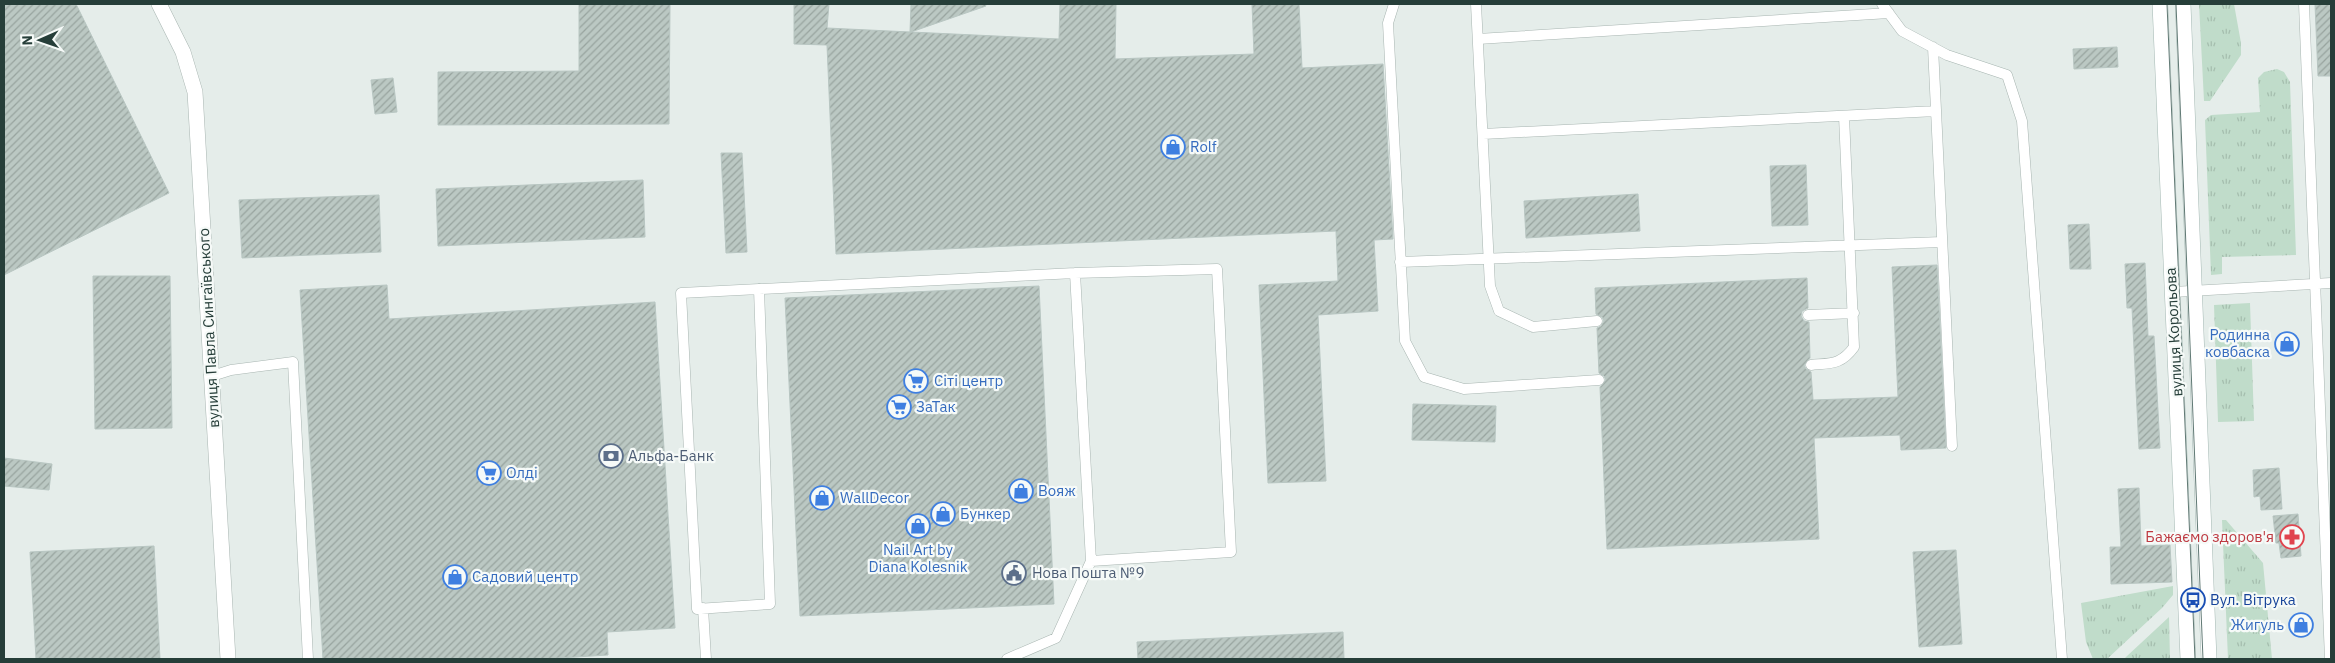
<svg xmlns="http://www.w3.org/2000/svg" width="2335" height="663" font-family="'IBM Plex Sans',sans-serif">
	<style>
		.grass { fill: url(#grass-tufts) }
		.building { fill: url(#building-hatch); stroke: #b8c6c2 }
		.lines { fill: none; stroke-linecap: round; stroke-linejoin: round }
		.service-casing { stroke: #a8b5b1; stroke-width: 11 }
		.minor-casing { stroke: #a8b5b1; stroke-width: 16 }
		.secondary-casing { stroke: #a4b8b3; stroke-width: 16 }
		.service { stroke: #fff; stroke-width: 10 }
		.minor { stroke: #fff; stroke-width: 15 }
		.secondary { stroke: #fff; stroke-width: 15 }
		.tram { stroke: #607974; stroke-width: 1 }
		.labels { text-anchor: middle; stroke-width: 4.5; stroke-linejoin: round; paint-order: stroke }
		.shop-label { font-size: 15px; fill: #366cbe; stroke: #f6faf8; text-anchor: start }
		.street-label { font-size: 15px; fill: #263e39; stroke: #f6faf8 }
		.service-label { font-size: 15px; fill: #4e5e75; stroke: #f6faf8; text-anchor: start }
		.health-label { font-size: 15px; fill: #be3a42; stroke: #f6faf8; text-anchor: end }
		.transit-label { font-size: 15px; fill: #164399; stroke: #f6faf8; text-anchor: start }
	</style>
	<defs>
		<pattern id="grass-tufts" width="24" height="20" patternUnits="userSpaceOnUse" patternTransform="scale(1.25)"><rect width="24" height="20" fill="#c0dcca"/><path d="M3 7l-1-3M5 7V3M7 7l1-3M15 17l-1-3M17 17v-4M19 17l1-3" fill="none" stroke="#a5beae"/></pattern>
		<pattern id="building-hatch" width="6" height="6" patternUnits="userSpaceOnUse" patternTransform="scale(1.25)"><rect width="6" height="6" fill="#bbc8c3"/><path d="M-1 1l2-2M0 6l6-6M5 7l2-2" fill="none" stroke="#98a49f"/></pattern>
	</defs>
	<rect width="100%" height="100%" fill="#e5edea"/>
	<path class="grass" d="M 2199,4 L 2234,4 L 2241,43 L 2241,55 L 2210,101 L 2204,101 Z
		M 2277,69 L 2284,72 L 2290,82 L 2296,255 L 2222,257 L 2222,274 L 2211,275 L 2205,120 L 2211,115 L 2260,112 L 2258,78 L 2264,72 Z
		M 2250,303 L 2254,421 L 2218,422 L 2214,305 Z
		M 2222,520 L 2226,520 L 2263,563 L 2272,659 L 2228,659 Z
		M 2173,586 L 2173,595 L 2162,608 L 2107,659 L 2093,659 L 2086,642 L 2081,603 Z
		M 2169,617 L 2170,659 L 2124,659 L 2127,656 Z"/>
	<path class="building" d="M 4,4 L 76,4 L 169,193 L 4,275 Z
		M 579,4 L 670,4 L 669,124 L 438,125 L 438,72 L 579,71 Z
		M 794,4 L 829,4 L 827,28 L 910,32 L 911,4 L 985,4 L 986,6 L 911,32 L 1059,39 L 1060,4 L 1116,4 L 1115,59 L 1254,54 L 1252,4 L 1299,4 L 1302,68 L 1383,64 L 1393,239 L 1374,240 L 1378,311 L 1318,315 L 1326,481 L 1268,483 L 1259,285 L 1338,281 L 1336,231 L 836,254 L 827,45 L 794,44 Z
		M 2315,4 L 2331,4 L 2331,76 L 2318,76 Z
		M 2117,47 L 2118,67 L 2074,69 L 2073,49 Z
		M 393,78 L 397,112 L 375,114 L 371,80 Z
		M 721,153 L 742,153 L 747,252 L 726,253 Z
		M 1806,165 L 1808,225 L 1772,226 L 1770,166 Z
		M 643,180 L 645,237 L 438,246 L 436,189 Z
		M 1638,194 L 1640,231 L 1526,238 L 1524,201 Z
		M 379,195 L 381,252 L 242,258 L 239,200 Z
		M 2089,224 L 2091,269 L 2070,269 L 2068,225 Z
		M 2145,263 L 2148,336 L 2154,336 L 2160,448 L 2139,449 L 2132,308 L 2127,308 L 2125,264 Z
		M 1937,265 L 1946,448 L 1901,450 L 1900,435 L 1814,438 L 1819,539 L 1607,549 L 1600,387 L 1606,380 L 1604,376 L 1599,373 L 1597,328 L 1601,326 L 1604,321 L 1602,317 L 1596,314 L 1595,288 L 1807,278 L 1808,308 L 1802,311 L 1801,316 L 1804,321 L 1809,322 L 1810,358 L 1804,365 L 1806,369 L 1811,372 L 1813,400 L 1898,397 L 1892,267 Z
		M 93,276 L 170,276 L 172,428 L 95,429 Z
		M 387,285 L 389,319 L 655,302 L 675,628 L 607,632 L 608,655 L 543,659 L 323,659 L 300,290 Z
		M 1039,286 L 1054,604 L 800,616 L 785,298 Z
		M 2296,335 L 2298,350 L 2279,352 L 2277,337 Z
		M 1413,404 L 1496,406 L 1495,442 L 1412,440 Z
		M 4,458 L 52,464 L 49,490 L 4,486 Z
		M 2279,468 L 2282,509 L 2261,510 L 2260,496 L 2254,497 L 2253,470 Z
		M 2139,488 L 2141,546 L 2170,545 L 2172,582 L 2111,584 L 2110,547 L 2121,547 L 2118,489 Z
		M 2298,514 L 2301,556 L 2281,558 L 2279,543 L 2276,543 L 2273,516 Z
		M 154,546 L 160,659 L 36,659 L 30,552 Z
		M 1956,550 L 1962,644 L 1919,647 L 1913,552 Z
		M 1343,632 L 1344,659 L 1138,659 L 1137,642 Z"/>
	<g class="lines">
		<g class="service-casing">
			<path id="service" d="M 1394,4 L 1388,23 L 1405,341 L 1424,377 L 1464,389 L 1599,380
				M 1476,4 L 1490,286 L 1499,311 L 1533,327 L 1597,321
				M 1882,4 L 1902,31 L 1947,55 L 2007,75 L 2022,121 L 2062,659
				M 2304,4 L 2330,659
				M 1478,39 L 1889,13
				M 1933,47 L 1952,446
				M 1483,134 L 1936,111
				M 1400,262 L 1942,242
				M 759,289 L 770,604 L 697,609 L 681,293 L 1075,273
				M 2173,292 L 2331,283
				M 1808,315 L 1854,313
				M 1811,365 C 1831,363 1841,365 1854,347 L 1844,116
				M 212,376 L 231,370 L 293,362 L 308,659
				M 703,608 L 706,659
				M 1007,659 L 1056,638 L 1091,561 L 1075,273 L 1217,269 L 1231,552 L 1091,561"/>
		</g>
		<g class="minor-casing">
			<path id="minor" d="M 159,4 L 183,52 L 195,92 L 228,659"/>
		</g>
		<g class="secondary-casing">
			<path id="secondary" d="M 2160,4 L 2188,659
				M 2183,4 L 2209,659"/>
		</g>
		<use href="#service" class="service"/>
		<use href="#minor" class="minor"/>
		<use href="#secondary" class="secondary"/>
		<path class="tram" d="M 2167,4 L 2195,659
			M 2176,4 L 2203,659"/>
	</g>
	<defs>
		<g id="shop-ring" transform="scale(1.25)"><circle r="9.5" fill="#f6faf8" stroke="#3f7fe0" stroke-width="1.5"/><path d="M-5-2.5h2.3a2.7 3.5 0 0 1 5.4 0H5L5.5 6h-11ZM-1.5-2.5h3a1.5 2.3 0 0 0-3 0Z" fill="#3f7fe0"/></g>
		<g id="supermarket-ring" transform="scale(1.25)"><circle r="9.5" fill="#f6faf8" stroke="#3f7fe0" stroke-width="1.5"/><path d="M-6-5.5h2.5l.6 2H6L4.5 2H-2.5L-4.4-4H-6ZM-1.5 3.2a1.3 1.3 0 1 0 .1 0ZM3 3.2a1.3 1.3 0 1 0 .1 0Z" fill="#3f7fe0"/></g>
		<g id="bank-ring" transform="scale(1.25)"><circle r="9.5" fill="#f6faf8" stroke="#5c6f8a" stroke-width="1.5"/><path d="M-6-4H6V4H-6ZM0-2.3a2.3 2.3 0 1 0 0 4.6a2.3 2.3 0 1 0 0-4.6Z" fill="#5c6f8a"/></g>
		<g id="pharmacy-ring" transform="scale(1.25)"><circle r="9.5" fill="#f6faf8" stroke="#e0444e" stroke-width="1.5"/><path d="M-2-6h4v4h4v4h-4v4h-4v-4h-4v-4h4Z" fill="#e0444e"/></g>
		<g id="civic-ring" transform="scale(1.25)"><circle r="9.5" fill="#f6faf8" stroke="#5c6f8a" stroke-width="1.5"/><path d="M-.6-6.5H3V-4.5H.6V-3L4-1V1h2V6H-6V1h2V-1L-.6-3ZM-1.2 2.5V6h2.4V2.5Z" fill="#5c6f8a"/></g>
		<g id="bus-ring" transform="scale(1.25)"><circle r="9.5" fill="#f6faf8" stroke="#1a4fb4" stroke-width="1.5"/><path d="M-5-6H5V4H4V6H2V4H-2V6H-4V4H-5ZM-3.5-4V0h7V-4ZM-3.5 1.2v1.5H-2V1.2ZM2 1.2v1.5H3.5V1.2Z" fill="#1a4fb4"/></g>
	</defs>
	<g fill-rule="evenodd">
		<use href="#shop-ring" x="1173" y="147"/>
		<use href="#shop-ring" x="2287" y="344"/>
		<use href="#supermarket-ring" x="916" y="381"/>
		<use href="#supermarket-ring" x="899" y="407"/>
		<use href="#bank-ring" x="611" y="456"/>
		<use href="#supermarket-ring" x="489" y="473"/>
		<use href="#shop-ring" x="1021" y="491"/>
		<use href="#shop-ring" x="822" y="498"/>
		<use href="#shop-ring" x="943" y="514"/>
		<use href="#shop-ring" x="918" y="526"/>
		<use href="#pharmacy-ring" x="2292" y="537"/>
		<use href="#civic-ring" x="1014" y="573"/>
		<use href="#shop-ring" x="455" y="577"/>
		<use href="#bus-ring" x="2193" y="600"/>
		<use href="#shop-ring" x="2301" y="625"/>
	</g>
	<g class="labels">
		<g class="shop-label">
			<text x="1190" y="152">Rolf</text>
			<text x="2270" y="340" text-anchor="end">Родинна<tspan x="2270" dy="17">ковбаска</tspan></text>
			<text x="934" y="386">Сіті центр</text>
			<text x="916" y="412">ЗаТак</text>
			<text x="506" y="478">Олді</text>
			<text x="1038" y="496">Вояж</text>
			<text x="840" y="503">WallDecor</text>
			<text x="960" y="519">Бункер</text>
			<text x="918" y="555" text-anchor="middle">Nail Art by<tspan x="918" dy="17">Diana Kolesnik</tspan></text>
			<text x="472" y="582">Садовий центр</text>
			<text x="2284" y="630" text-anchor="end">Жигуль</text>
		</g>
		<g class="street-label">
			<text transform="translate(209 328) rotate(-93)" y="5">вулиця Павла Сингаївського</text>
			<text transform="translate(2174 332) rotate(-93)" y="5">вулиця Корольова</text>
		</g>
		<g class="service-label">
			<text x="628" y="461">Альфа-Банк</text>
			<text x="1032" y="578">Нова Пошта №9</text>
		</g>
		<g class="health-label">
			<text x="2274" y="542">Бажаємо здоров'я</text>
		</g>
		<g class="transit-label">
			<text x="2210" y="605">Вул. Вітрука</text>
		</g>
	</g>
	<rect width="2335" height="663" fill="none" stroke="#263e39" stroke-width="10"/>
	<g transform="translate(40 40) rotate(268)" stroke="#f6faf8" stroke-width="4" paint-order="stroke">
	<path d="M0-4L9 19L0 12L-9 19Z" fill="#263e39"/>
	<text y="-8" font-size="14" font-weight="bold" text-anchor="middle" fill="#263e39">N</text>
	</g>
</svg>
